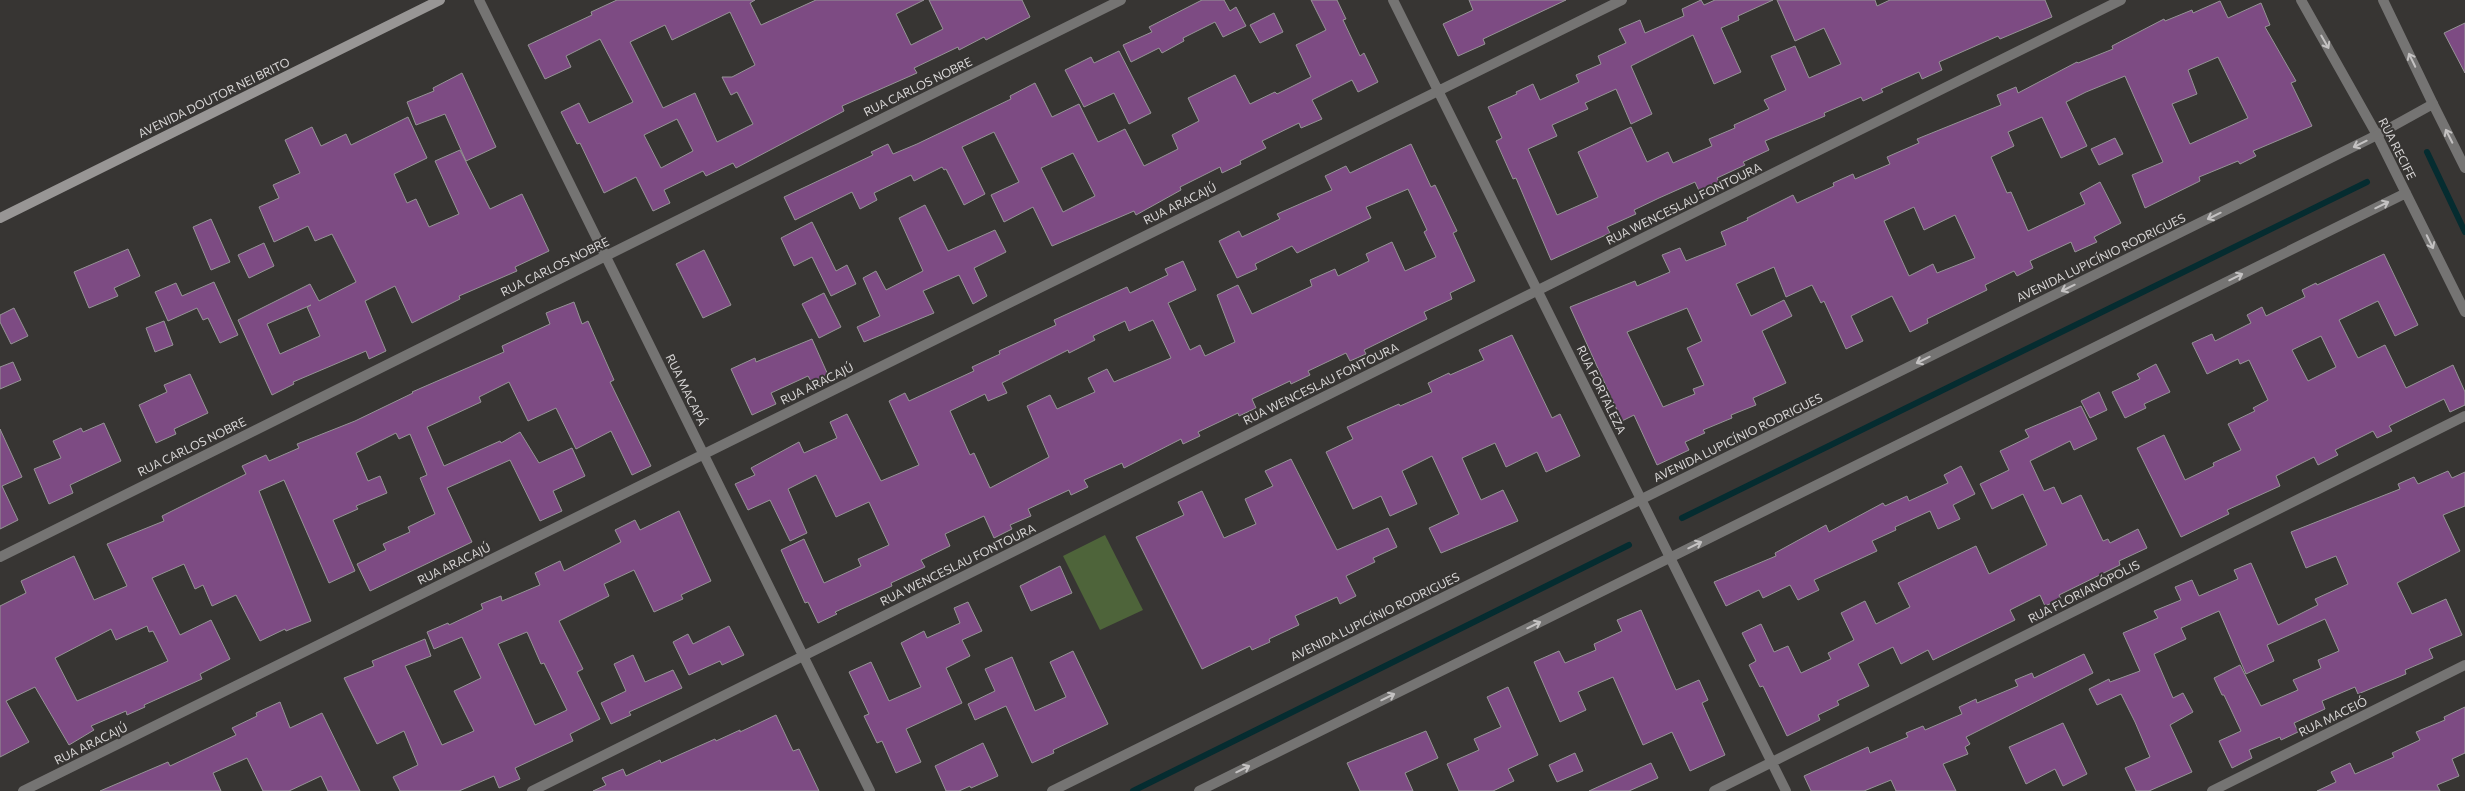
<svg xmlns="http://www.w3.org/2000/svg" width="2465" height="791" font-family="Commissioner,sans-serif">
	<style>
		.green { fill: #4e643a }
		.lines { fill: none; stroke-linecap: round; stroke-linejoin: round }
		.stream { stroke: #052c30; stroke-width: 6 }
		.building { fill: #7d4b83; stroke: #969496; fill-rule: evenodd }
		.minor { stroke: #757473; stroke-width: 10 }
		.tertiary { stroke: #757473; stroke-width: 10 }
		.secondary { stroke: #989695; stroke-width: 10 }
		.oneway { stroke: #c4c2c2 }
		.labels { text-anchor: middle; stroke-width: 4; stroke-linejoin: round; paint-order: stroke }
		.street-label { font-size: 12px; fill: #d8d6d6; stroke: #373533 }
	</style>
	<rect width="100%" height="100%" fill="#373533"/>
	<path class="green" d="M 1105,535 L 1143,610 L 1100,630 L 1063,556 Z"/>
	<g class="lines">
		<path class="stream" d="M 2427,152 L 2465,232
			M 1682,518 L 2367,182
			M 1133,791 L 1629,545"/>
	</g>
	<path class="building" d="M 617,0 L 755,0 L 750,3 L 761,25 L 816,0 L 924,0 L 896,14 L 911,45 L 943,29 L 929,0 L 1022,0 L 1030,17 L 986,40 L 984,37 L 959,50 L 958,47 L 914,68 L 917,73 L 842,106 L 844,111 L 736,168 L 733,163 L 706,176 L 703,171 L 664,190 L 670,203 L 653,211 L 636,177 L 604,193 L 580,143 L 577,144 L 561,112 L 579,103 L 589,123 L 633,102 L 600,39 L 566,56 L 571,67 L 545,79 L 528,45 L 592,15 L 591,12 ZM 730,12 L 755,65 L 732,77 L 722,77 L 731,95 L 737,92 L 753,124 L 717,142 L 695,93 L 663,108 L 630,42 L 665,25 L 672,40 ZM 677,119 L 693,151 L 661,168 L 644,135 Z
		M 1202,0 L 1224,0 L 1230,11 L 1236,7 L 1246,26 L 1223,37 L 1215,22 L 1183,38 L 1184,41 L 1162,53 L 1159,48 L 1131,62 L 1123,45 L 1152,32 L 1149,27 Z
		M 1311,0 L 1337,0 L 1346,19 L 1343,20 L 1360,56 L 1364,53 L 1378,82 L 1358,92 L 1352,80 L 1312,100 L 1322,119 L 1301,128 L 1299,123 L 1262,141 L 1266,148 L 1240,161 L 1241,164 L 1222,173 L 1220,167 L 1180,187 L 1181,190 L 1136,215 L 1134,211 L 1052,246 L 1033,207 L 1004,222 L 991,195 L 1019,182 L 994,132 L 962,147 L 985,194 L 964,205 L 946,169 L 944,170 L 942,167 L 914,181 L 911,175 L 874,193 L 877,200 L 860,209 L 852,192 L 795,220 L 784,197 L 873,155 L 871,152 L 888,144 L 893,154 L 917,144 L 1011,99 L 1010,96 L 1035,83 L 1052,117 L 1079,104 L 1098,142 L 1125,129 L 1144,166 L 1178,149 L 1172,135 L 1199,121 L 1188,98 L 1235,75 L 1250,104 L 1275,92 L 1277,94 L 1311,77 L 1296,45 L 1326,30 ZM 1073,153 L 1095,196 L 1063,212 L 1041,168 Z
		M 1469,0 L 1566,0 L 1483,39 L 1485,44 L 1458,56 L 1443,24 L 1473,10 Z
		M 1701,0 L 1704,5 L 1715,0 L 1773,0 L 1738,16 L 1739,20 L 1721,28 L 1741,72 L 1714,84 L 1693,35 L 1631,66 L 1652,114 L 1631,124 L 1616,89 L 1585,103 L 1588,109 L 1552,125 L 1557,136 L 1528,149 L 1557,215 L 1598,197 L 1578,152 L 1631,127 L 1647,162 L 1668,152 L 1673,163 L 1712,146 L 1709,139 L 1735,128 L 1734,125 L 1769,109 L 1764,100 L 1786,90 L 1771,56 L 1795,46 L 1809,78 L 1841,64 L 1824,28 L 1795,41 L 1777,0 L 1875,0 L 1877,6 L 1890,0 L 2045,0 L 2052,17 L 2000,39 L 1998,36 L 1939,62 L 1942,70 L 1922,79 L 1919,72 L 1881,89 L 1883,92 L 1863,101 L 1861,97 L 1824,113 L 1825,116 L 1765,141 L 1769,150 L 1743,162 L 1745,165 L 1717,178 L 1720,184 L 1700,193 L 1695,182 L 1659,198 L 1634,210 L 1636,214 L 1607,227 L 1610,233 L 1551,260 L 1516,178 L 1513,179 L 1496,141 L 1502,138 L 1488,107 L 1517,94 L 1516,92 L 1533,84 L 1540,100 L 1579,82 L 1576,75 L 1601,64 L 1598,56 L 1626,43 L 1619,29 L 1640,20 L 1645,33 L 1684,16 L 1682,9 Z
		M 2220,1 L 2228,18 L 2261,3 L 2270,25 L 2265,27 L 2296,81 L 2291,83 L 2312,126 L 2253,151 L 2256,156 L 2240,164 L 2238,161 L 2199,177 L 2200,181 L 2145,208 L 2132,175 L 2163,162 L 2125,76 L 2086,92 L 2066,102 L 2087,146 L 2061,158 L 2042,117 L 2008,132 L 2014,146 L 1991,157 L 2007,193 L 2011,192 L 2028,231 L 2085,204 L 2080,193 L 2100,182 L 2121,223 L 2094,237 L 2097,242 L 2075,252 L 2071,242 L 2030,261 L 2033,268 L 2017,276 L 2014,271 L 1985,285 L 1987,290 L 1927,319 L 1928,323 L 1910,332 L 1892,296 L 1851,316 L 1863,341 L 1846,349 L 1824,301 L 1821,303 L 1812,285 L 1786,297 L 1774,267 L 1736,284 L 1751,316 L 1784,300 L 1792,316 L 1762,331 L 1786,383 L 1753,398 L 1756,405 L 1731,415 L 1732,418 L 1703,430 L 1705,433 L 1685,442 L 1689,450 L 1657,465 L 1634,415 L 1622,421 L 1570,307 L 1635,281 L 1637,286 L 1670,272 L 1662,255 L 1680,248 L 1686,261 L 1726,245 L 1721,232 L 1748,220 L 1747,218 L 1793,195 L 1797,203 L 1834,186 L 1833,183 L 1853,174 L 1855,179 L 1890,164 L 1887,157 L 1919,143 L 1917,139 L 2001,105 L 1997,95 L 2016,87 L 2018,93 L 2077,62 L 2078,63 L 2113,49 L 2112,46 L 2164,19 L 2165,21 L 2192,10 L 2193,13 ZM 2218,57 L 2248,118 L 2190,144 L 2172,104 L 2197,94 L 2188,70 ZM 1914,207 L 1924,230 L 1955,215 L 1975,258 L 1937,273 L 1933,264 L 1909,276 L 1884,221 ZM 1687,308 L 1702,341 L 1687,348 L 1704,385 L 1693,389 L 1695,394 L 1663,407 L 1627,332 Z
		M 1274,13 L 1283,32 L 1260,43 L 1250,25 Z
		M 2465,23 L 2465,73 L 2444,33 Z
		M 1119,51 L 1151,113 L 1129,124 L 1114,93 L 1084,107 L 1065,70 L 1091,57 L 1094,63 Z
		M 462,73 L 496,147 L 466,161 L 445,114 L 416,125 L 407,102 L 434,91 L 433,88 Z
		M 408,117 L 427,158 L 394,174 L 407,203 L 416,199 L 429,227 L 459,214 L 435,161 L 460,150 L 490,209 L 522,194 L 549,251 L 515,267 L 517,271 L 459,296 L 460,299 L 412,323 L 395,286 L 365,301 L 386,351 L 369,359 L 366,351 L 293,382 L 294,384 L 272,395 L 238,320 L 310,284 L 319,301 L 356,282 L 332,234 L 315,241 L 308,226 L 274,242 L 259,207 L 279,198 L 273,185 L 300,173 L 285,140 L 312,127 L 321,146 L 346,134 L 351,145 ZM 311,305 L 307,307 L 320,336 L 280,354 L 267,324 Z
		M 2115,138 L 2123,154 L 2099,165 L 2091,149 Z
		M 1411,144 L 1431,187 L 1435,185 L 1457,231 L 1453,233 L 1475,281 L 1450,293 L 1452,299 L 1424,312 L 1427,319 L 1364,350 L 1366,354 L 1350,361 L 1346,353 L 1308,371 L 1310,375 L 1291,384 L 1290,381 L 1252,399 L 1256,408 L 1239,416 L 1238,413 L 1198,432 L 1200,436 L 1183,444 L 1181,439 L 1124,468 L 1122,463 L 1084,480 L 1088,487 L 1071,495 L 1069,490 L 1028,509 L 1031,516 L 1010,525 L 1012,529 L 994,538 L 984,516 L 945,534 L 950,546 L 921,560 L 925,567 L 891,583 L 892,586 L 835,612 L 837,614 L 818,623 L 808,602 L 805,603 L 781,550 L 804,539 L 824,583 L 861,566 L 858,559 L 889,545 L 869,502 L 836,517 L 816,475 L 788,489 L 807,533 L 790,541 L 770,500 L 748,510 L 735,484 L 755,475 L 751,468 L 799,442 L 804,453 L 837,438 L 830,422 L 847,414 L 881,481 L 919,465 L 889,401 L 905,393 L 909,401 L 974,371 L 972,367 L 1000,354 L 999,351 L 1056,325 L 1054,320 L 1127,287 L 1130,293 L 1168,275 L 1165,269 L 1183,261 L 1196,290 L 1168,303 L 1190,350 L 1200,345 L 1205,356 L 1235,342 L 1217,295 L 1238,285 L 1252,314 L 1312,286 L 1310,280 L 1335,269 L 1338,276 L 1369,261 L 1366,254 L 1392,242 L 1405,271 L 1436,257 L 1424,232 L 1427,230 L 1408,189 L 1366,207 L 1371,218 L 1297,253 L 1292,246 L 1255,264 L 1257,269 L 1237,278 L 1219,241 L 1239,231 L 1242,237 L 1280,219 L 1277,214 L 1332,190 L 1325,176 L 1346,166 L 1350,173 ZM 1153,320 L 1171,358 L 1114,382 L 1107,369 L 1088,378 L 1095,392 L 1057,409 L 1050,395 L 1027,406 L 1049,457 L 990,488 L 974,453 L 970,455 L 950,411 L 985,394 L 988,401 L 1007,393 L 1002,383 L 1068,350 L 1069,353 L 1095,340 L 1093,336 L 1125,321 L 1129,331 Z
		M 925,205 L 948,251 L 995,230 L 1006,252 L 974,268 L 987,296 L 973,304 L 959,275 L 923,291 L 934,313 L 864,342 L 857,327 L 880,316 L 863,278 L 876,271 L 886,290 L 923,271 L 899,218 Z
		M 211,219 L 230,262 L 211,270 L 193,227 Z
		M 812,222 L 836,271 L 847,265 L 856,284 L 831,296 L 812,257 L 794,266 L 781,238 Z
		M 264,243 L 274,266 L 249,278 L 238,255 Z
		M 128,249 L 140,276 L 114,288 L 118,296 L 89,308 L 74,272 Z
		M 704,250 L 731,305 L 703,318 L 676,264 Z
		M 2384,254 L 2418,325 L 2395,336 L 2378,301 L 2339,320 L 2358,358 L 2385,345 L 2406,388 L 2453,365 L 2465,392 L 2465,405 L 2450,412 L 2444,399 L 2389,426 L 2392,431 L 2377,438 L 2373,431 L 2335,450 L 2338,455 L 2318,465 L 2314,457 L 2276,476 L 2280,486 L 2227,510 L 2229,514 L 2181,537 L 2137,448 L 2164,435 L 2185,480 L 2214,466 L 2213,463 L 2241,450 L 2228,424 L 2255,411 L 2253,408 L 2268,400 L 2249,360 L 2240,364 L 2238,359 L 2207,374 L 2192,343 L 2212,334 L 2215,341 L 2251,323 L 2247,315 L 2262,307 L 2266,316 L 2305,297 L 2302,290 L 2316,283 L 2317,285 ZM 2321,336 L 2336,367 L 2308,381 L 2292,350 Z
		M 214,282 L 238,335 L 220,343 L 208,318 L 203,320 L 197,308 L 168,321 L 155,292 L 176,283 L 182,296 Z
		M 824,293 L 841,327 L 819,338 L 802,304 Z
		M 574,302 L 582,324 L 588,321 L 614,380 L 610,382 L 651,466 L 632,475 L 611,431 L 576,449 L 556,408 L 528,421 L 509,382 L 479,397 L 481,402 L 427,427 L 444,466 L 500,441 L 501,443 L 520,432 L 539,463 L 572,448 L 585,476 L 553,491 L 562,511 L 540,521 L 510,460 L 447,488 L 472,542 L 370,591 L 357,564 L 386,550 L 383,544 L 410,532 L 408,527 L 435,514 L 420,478 L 427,475 L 410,434 L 399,439 L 396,433 L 356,453 L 368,481 L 380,476 L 387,493 L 356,506 L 358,509 L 333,520 L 355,571 L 329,583 L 284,480 L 259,491 L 311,621 L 286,631 L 285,629 L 260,641 L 236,595 L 212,606 L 203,585 L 195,589 L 184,564 L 152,578 L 180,635 L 211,620 L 230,659 L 200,674 L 202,679 L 144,705 L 145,707 L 127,715 L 126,711 L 91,726 L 94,730 L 69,745 L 35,687 L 6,701 L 29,742 L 0,757 L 0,606 L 26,593 L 21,581 L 74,556 L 94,600 L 127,586 L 107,544 L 164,521 L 162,516 L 246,474 L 242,466 L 266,455 L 269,461 L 299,448 L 297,444 L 355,421 L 413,393 L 412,392 L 504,352 L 502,346 L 550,324 L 546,313 ZM 147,626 L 149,632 L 153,631 L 168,661 L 77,701 L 55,658 L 111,629 L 116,640 Z
		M 14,308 L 28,336 L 11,344 L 0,322 L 0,315 Z
		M 164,321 L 173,345 L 155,352 L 146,328 Z
		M 1512,335 L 1552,418 L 1560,414 L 1580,456 L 1546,472 L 1537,452 L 1506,467 L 1495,443 L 1462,458 L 1481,500 L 1503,490 L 1518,521 L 1441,553 L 1429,528 L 1459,514 L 1432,456 L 1402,471 L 1417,504 L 1390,516 L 1381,496 L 1353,509 L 1326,452 L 1353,439 L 1347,427 L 1399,404 L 1400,406 L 1432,392 L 1428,383 L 1449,373 L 1450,375 L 1484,360 L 1479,350 Z
		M 812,339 L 828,375 L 812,383 L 808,376 L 771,393 L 776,404 L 752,415 L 731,369 L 755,358 L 756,362 Z
		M 13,362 L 21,380 L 0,389 L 0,367 Z
		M 2156,364 L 2170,392 L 2144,404 L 2146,408 L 2125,418 L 2112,392 L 2140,379 L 2137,374 Z
		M 190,374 L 208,413 L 174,429 L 176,434 L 156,443 L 139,405 L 167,392 L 164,385 Z
		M 2099,392 L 2107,410 L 2090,418 L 2081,401 Z
		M 2081,406 L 2097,439 L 2074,450 L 2070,441 L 2030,461 L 2044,491 L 2054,487 L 2062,504 L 2081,495 L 2103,541 L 2108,539 L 2110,543 L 2138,529 L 2147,548 L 2119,561 L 2120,565 L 2059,595 L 2061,599 L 2045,606 L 2040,595 L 2010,610 L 2015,620 L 1933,660 L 1928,650 L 1901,664 L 1893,647 L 1858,664 L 1869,686 L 1837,701 L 1839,705 L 1818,715 L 1820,720 L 1787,736 L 1763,686 L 1760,687 L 1749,665 L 1756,661 L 1742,633 L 1761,624 L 1774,652 L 1788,646 L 1801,673 L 1831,659 L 1828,653 L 1854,640 L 1841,613 L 1865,601 L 1876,624 L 1910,607 L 1898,583 L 1976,546 L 1989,574 L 2047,545 L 2023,494 L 1992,509 L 1980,484 L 2009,470 L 2000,451 L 2029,437 L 2025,430 Z
		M 104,423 L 121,461 L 70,485 L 73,493 L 49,504 L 34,469 L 61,458 L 53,441 L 81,428 L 83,432 Z
		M 0,429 L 22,477 L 2,486 L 18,520 L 0,529 Z
		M 1291,459 L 1337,550 L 1388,528 L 1397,547 L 1373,558 L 1375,562 L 1346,576 L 1356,596 L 1340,604 L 1337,597 L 1295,616 L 1299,625 L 1269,639 L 1270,642 L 1252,650 L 1250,646 L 1202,669 L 1136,537 L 1184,515 L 1178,502 L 1202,491 L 1224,538 L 1256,524 L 1245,499 L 1273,486 L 1265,471 Z
		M 1961,466 L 1975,494 L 1953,505 L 1960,519 L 1938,529 L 1930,511 L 1895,527 L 1896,530 L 1872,541 L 1877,551 L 1814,580 L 1819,590 L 1798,600 L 1790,585 L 1763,598 L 1759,590 L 1726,606 L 1714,582 L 1776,556 L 1775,553 L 1826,525 L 1829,532 L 1883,503 L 1885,506 L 1907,496 L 1909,501 L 1948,483 L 1944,475 Z
		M 2448,471 L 2452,478 L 2465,472 L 2465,506 L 2443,515 L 2460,551 L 2397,583 L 2412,614 L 2446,599 L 2462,635 L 2429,649 L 2433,658 L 2405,670 L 2406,674 L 2358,694 L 2355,687 L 2322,701 L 2325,709 L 2294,723 L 2298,732 L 2281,740 L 2280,737 L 2249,750 L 2252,758 L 2232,768 L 2219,741 L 2241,731 L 2224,695 L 2222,695 L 2214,678 L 2240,665 L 2261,706 L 2298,690 L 2293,680 L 2321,668 L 2318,660 L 2339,651 L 2325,619 L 2267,645 L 2274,661 L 2246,674 L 2219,611 L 2181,628 L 2186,639 L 2154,654 L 2173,698 L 2183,693 L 2193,712 L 2170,725 L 2192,772 L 2149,791 L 2136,791 L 2125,768 L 2150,757 L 2135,722 L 2121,694 L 2097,705 L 2089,689 L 2109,679 L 2110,682 L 2140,671 L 2123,633 L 2158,618 L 2154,611 L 2181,600 L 2175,587 L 2192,580 L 2199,596 L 2238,579 L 2234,570 L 2251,563 L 2278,625 L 2318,605 L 2315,599 L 2348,584 L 2336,556 L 2306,568 L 2291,532 L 2400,489 L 2398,484 L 2414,477 L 2418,484 Z
		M 679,511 L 711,581 L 681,595 L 683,599 L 654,612 L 634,570 L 604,584 L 609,596 L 559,621 L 583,669 L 577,672 L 600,719 L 570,734 L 573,741 L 515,768 L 520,779 L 499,788 L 494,776 L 459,791 L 400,791 L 393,777 L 418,765 L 404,731 L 377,744 L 344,678 L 374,666 L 372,661 L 425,639 L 431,656 L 405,666 L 442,745 L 474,731 L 454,691 L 481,678 L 462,637 L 434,649 L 427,632 L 448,623 L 449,625 L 483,609 L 481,604 L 501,596 L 502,601 L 540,585 L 535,573 L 560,561 L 564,571 L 621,542 L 615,530 L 635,520 L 640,530 ZM 527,632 L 541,664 L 544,663 L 567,710 L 535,725 L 498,644 Z
		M 1060,566 L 1072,593 L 1031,611 L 1020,586 Z
		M 968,602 L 982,631 L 962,640 L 970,656 L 946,668 L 962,703 L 906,729 L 921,762 L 896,773 L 882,741 L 877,743 L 864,716 L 869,714 L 849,672 L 871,662 L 889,701 L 921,687 L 901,643 L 924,631 L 927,638 L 960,623 L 954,608 Z
		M 1641,610 L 1676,690 L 1699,680 L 1708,700 L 1702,703 L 1725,755 L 1690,771 L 1672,732 L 1643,745 L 1613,677 L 1578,692 L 1586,710 L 1560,722 L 1534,662 L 1559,651 L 1565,663 L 1596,650 L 1594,644 L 1622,631 L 1617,620 Z
		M 729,626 L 744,655 L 722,665 L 720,661 L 689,675 L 673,642 L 688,634 L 693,644 Z
		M 1073,651 L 1108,724 L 1053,750 L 1054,753 L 1032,763 L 1006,706 L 975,720 L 968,704 L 995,691 L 985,669 L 1012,657 L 1035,711 L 1066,697 L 1050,662 Z
		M 2084,654 L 2093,673 L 1966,737 L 1970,744 L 1965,747 L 1968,754 L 1943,764 L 1956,791 L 1896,791 L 1891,780 L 1864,791 L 1811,791 L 1804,776 L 1868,747 L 1870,753 L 1908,737 L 1906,733 L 1923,726 L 1925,730 L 1962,714 L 1959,707 L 1976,699 L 1977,703 L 2018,686 L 2015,680 L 2032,673 L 2034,678 Z
		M 633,655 L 645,682 L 673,670 L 682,688 L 629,712 L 631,715 L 611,724 L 601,703 L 626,691 L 614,664 Z
		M 1508,687 L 1538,755 L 1508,769 L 1514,781 L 1493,791 L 1459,791 L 1447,764 L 1479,750 L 1474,739 L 1501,727 L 1487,697 Z
		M 280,702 L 290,728 L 322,713 L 360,791 L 328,791 L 321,776 L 289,791 L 263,791 L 247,758 L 213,773 L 221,791 L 100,791 L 168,762 L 170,766 L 236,735 L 232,728 L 257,716 L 256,713 Z
		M 2465,707 L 2465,753 L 2452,759 L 2459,776 L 2437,785 L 2440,791 L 2317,791 L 2336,782 L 2331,772 L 2350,763 L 2355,774 L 2394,757 L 2392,753 L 2420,740 L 2416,732 L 2445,720 L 2444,717 Z
		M 776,715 L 793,751 L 799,749 L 819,791 L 593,791 L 606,785 L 602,778 L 623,769 L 626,776 L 660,760 L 661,763 L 715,739 L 716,741 L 740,730 L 740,732 Z
		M 2063,723 L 2087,774 L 2063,786 L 2055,769 L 2026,784 L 2009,747 Z
		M 1426,731 L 1438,758 L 1405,773 L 1413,791 L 1360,791 L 1347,763 Z
		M 983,743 L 998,776 L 971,788 L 970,786 L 959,791 L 946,791 L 935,766 Z
		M 1575,753 L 1583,771 L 1557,782 L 1549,765 Z
		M 1651,763 L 1658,778 L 1629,791 L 1589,791 Z"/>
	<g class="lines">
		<path class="minor" d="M 479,0 L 870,791
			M 1393,0 L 1786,791
			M 2301,0 L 2377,135
			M 2383,0 L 2433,104
			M 0,557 L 1121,0
			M 23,791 L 1622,0
			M 532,791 L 2121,0
			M 1714,791 L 2465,416
			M 2212,791 L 2465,665"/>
		<path class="tertiary" d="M 2377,135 L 2465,312
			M 1052,791 L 2377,135 L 2433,104 L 2465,168
			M 1199,791 L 2406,193"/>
		<path class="secondary" d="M 0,218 L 440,0"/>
	</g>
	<defs><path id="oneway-shaft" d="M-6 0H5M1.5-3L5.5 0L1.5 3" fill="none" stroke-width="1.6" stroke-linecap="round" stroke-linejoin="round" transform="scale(1.25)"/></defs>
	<g class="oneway">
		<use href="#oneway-shaft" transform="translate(2325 42) rotate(60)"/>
		<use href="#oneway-shaft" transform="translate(2412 60) rotate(-116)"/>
		<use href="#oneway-shaft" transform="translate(2449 136) rotate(-117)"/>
		<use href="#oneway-shaft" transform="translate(2360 144) rotate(154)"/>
		<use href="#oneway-shaft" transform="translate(2382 205) rotate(-26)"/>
		<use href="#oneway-shaft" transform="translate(2214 216) rotate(154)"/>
		<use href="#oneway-shaft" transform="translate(2430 242) rotate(64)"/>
		<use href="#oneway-shaft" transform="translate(2236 277) rotate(-26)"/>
		<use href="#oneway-shaft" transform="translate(2068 288) rotate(154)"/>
		<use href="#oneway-shaft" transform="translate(1923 360) rotate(154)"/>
		<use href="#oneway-shaft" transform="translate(1695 545) rotate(-26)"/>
		<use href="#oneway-shaft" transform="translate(1534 625) rotate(-26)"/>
		<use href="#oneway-shaft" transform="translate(1388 697) rotate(-26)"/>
		<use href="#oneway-shaft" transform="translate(1243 769) rotate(-26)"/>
	</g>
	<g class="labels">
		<g class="street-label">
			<text transform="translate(918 87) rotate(-26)" y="4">RUA CARLOS NOBRE</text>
			<text transform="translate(214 98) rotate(-26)" y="4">AVENIDA DOUTOR NEI BRITO</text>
			<text transform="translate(2397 149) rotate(63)" y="4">RUA RECIFE</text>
			<text transform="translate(1180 204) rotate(-26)" y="4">RUA ARACAJÚ</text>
			<text transform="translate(1684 204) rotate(-26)" y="4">RUA WENCESLAU FONTOURA</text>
			<text transform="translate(2101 258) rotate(-26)" y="4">AVENIDA LUPICÍNIO RODRIGUES</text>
			<text transform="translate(555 267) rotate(-26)" y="4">RUA CARLOS NOBRE</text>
			<text transform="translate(817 384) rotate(-26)" y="4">RUA ARACAJÚ</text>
			<text transform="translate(1321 384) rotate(-26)" y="4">RUA WENCESLAU FONTOURA</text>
			<text transform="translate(686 390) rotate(64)" y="4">RUA MACAPÁ</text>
			<text transform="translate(1601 390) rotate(64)" y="4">RUA FORTALEZA</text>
			<text transform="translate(1738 438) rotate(-26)" y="4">AVENIDA LUPICÍNIO RODRIGUES</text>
			<text transform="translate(192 447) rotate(-26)" y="4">RUA CARLOS NOBRE</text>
			<text transform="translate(454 564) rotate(-26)" y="4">RUA ARACAJÚ</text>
			<text transform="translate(958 565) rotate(-26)" y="4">RUA WENCESLAU FONTOURA</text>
			<text transform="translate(2084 592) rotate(-27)" y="4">RUA FLORIANÓPOLIS</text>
			<text transform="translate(1375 617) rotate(-26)" y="4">AVENIDA LUPICÍNIO RODRIGUES</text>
			<text transform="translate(2333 717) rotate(-26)" y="4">RUA MACEIÓ</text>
			<text transform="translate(91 744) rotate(-26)" y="4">RUA ARACAJÚ</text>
		</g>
	</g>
</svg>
